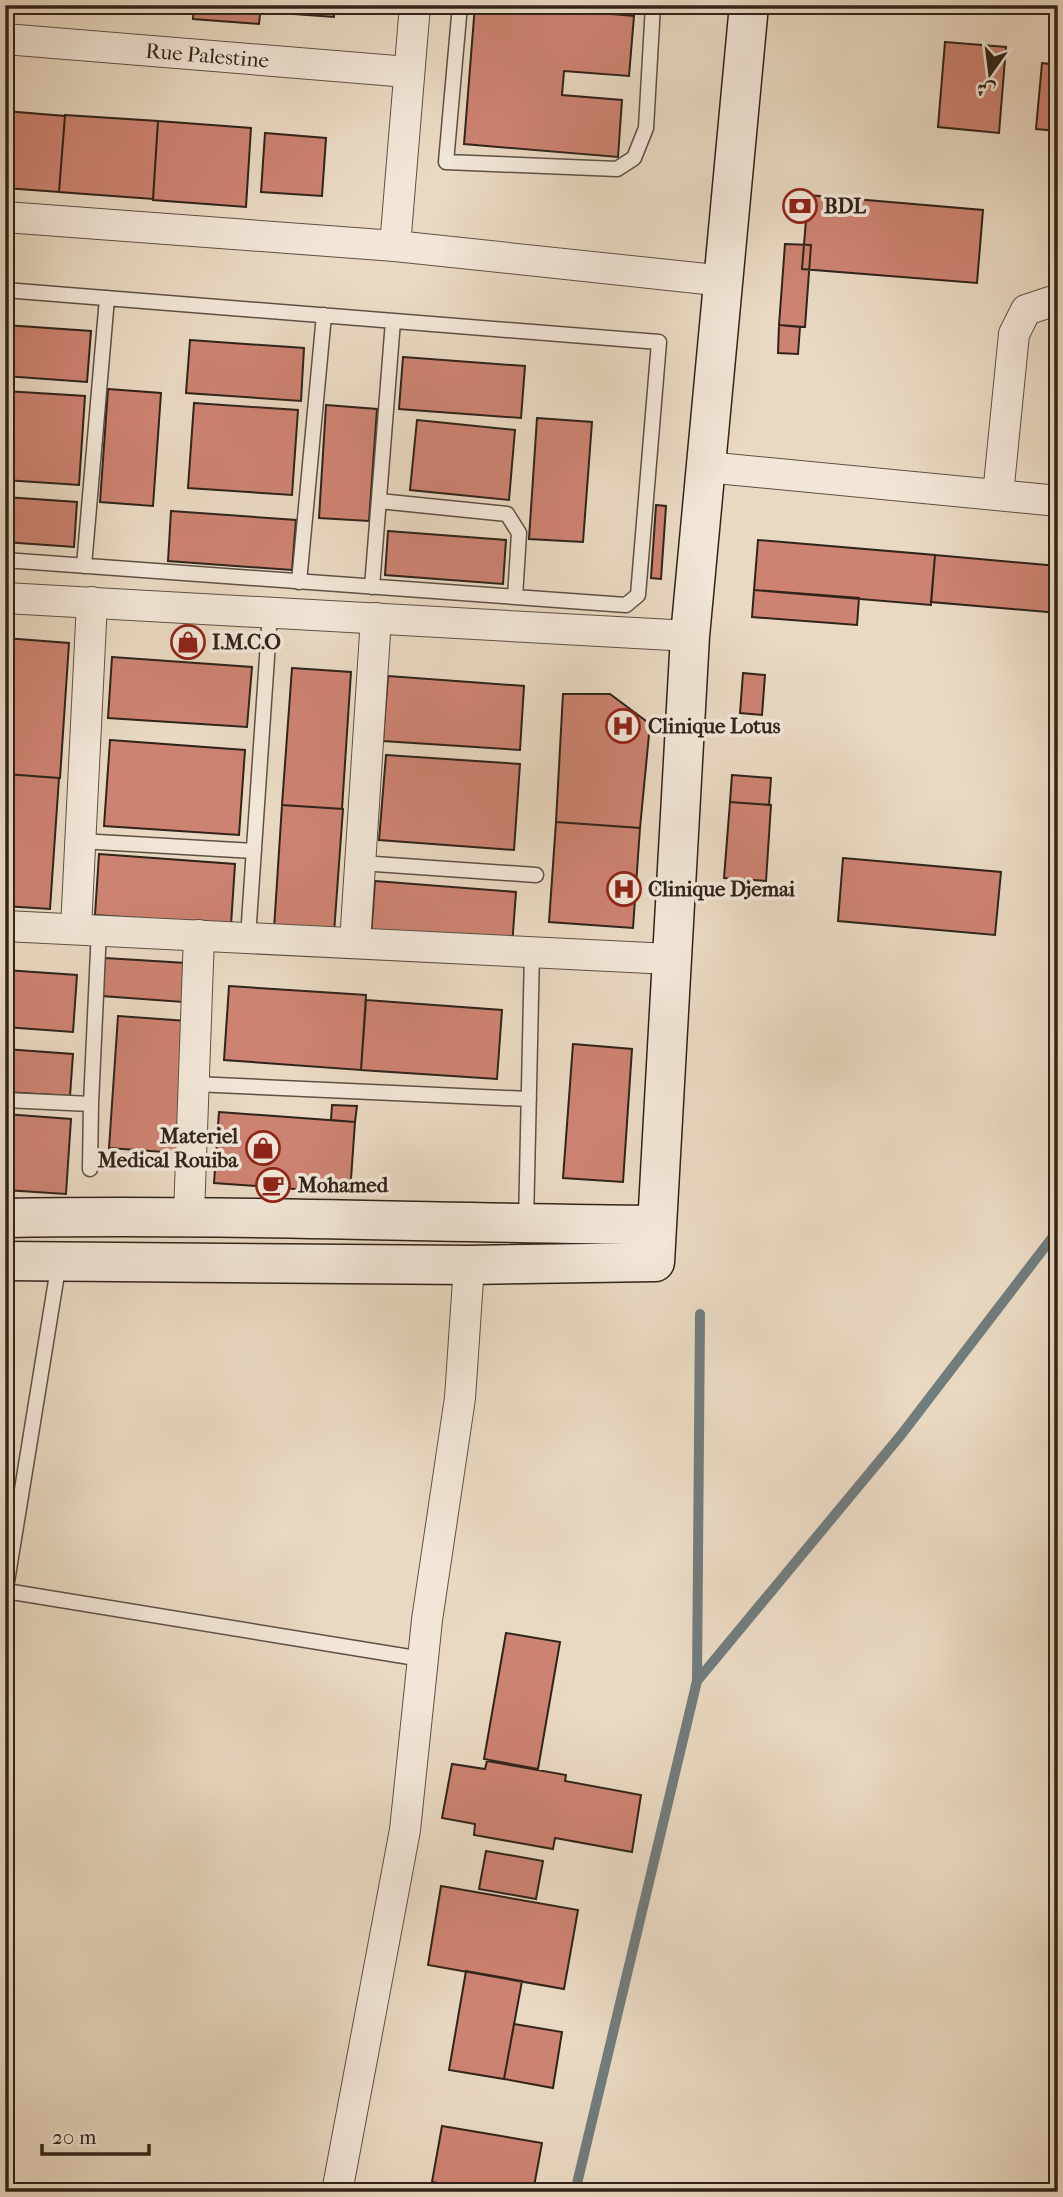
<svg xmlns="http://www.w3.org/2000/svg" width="1063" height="2197" font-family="'IM FELL French Canon',Amiri,serif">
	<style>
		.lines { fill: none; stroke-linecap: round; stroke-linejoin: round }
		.stream { stroke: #717c7c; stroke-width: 10 }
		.building { fill: #cd8372; stroke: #30241a; stroke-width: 2 }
		.lane-casing { stroke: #5e5144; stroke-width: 17 }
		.street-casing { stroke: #5e5144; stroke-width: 32 }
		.secondary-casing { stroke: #30241a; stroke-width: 41 }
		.lane { stroke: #f1e6d7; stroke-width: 14 }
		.street { stroke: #f1e6d7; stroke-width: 30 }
		.secondary { stroke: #f1e6d7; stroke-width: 38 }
		.labels { text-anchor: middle; stroke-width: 7; stroke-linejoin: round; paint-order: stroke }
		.street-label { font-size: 21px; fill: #30241a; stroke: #f1e6d7 }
		.poi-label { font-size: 21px; font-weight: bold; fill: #30241a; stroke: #f1e6d7; text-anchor: start }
	</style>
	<rect width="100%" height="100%" fill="#e9d9c2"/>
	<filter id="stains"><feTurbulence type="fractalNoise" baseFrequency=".00286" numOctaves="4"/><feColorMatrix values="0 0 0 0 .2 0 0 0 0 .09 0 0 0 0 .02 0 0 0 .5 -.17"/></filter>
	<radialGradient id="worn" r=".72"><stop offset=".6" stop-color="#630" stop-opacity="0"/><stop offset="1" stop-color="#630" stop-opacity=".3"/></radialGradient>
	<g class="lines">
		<path class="stream" d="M 697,1681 L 700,1314
			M 575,2192 L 697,1681 L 901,1435 L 1058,1230"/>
	</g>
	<path class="building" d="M 71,5 L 141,5 L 140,14 L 71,10 Z
		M 194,5 L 261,5 L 259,24 L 193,19 Z
		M 280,5 L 334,5 L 334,17 L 280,13 Z
		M 475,5 L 569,5 L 568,10 L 634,16 L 629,76 L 564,71 L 562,95 L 622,100 L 618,157 L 464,144 Z
		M 945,42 L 1006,47 L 999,133 L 938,127 Z
		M 1042,63 L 1058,65 L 1058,131 L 1036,129 Z
		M 5,111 L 65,116 L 59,192 L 5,188 Z
		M 65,115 L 158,121 L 153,199 L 59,192 Z
		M 158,121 L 251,128 L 246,207 L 153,200 Z
		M 265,133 L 326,138 L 322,196 L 261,192 Z
		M 808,195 L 983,210 L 977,283 L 802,269 Z
		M 785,244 L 811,245 L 805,327 L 779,325 Z
		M 5,325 L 91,331 L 87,382 L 5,376 Z
		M 779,325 L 800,327 L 798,354 L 778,353 Z
		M 190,340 L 304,348 L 301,401 L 186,393 Z
		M 403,357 L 525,366 L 521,418 L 399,409 Z
		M 108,389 L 161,393 L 153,506 L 100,502 Z
		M 5,391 L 85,396 L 79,485 L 5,480 Z
		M 194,403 L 298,410 L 292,495 L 188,488 Z
		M 326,405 L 377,409 L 369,521 L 319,518 Z
		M 537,418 L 592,422 L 583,542 L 529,539 Z
		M 417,420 L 515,430 L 509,500 L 410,490 Z
		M 5,497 L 77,502 L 74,547 L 5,542 Z
		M 656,505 L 666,506 L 661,579 L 651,578 Z
		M 171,511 L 296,520 L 292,570 L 168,561 Z
		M 388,531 L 506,540 L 503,584 L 385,575 Z
		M 758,540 L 935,555 L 931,605 L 754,590 Z
		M 935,555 L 1058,566 L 1058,613 L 931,602 Z
		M 754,590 L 859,598 L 857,625 L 752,617 Z
		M 5,638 L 69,643 L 60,778 L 5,774 Z
		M 112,657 L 252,667 L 247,727 L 108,718 Z
		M 292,668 L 351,672 L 342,809 L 282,805 Z
		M 743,673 L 765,675 L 762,715 L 740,713 Z
		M 388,676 L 524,686 L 520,750 L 383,741 Z
		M 563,694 L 610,694 L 650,724 L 640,828 L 556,822 Z
		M 110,740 L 245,750 L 239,835 L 104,826 Z
		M 386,755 L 520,764 L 514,850 L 379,840 Z
		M 5,774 L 59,778 L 50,909 L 5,906 Z
		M 732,775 L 771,778 L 769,805 L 730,802 Z
		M 730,802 L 771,805 L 766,881 L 724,878 Z
		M 282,805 L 343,809 L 334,933 L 274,929 Z
		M 556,822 L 640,828 L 633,928 L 549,922 Z
		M 99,854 L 235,864 L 231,925 L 95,915 Z
		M 843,858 L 1001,872 L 995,935 L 838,921 Z
		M 375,881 L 516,892 L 512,946 L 371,936 Z
		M 105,958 L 186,963 L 183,1002 L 102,996 Z
		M 5,970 L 77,975 L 73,1032 L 5,1027 Z
		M 229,986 L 366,995 L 361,1070 L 224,1060 Z
		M 366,1000 L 502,1010 L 497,1079 L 361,1070 Z
		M 118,1016 L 187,1021 L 178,1153 L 109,1148 Z
		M 573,1044 L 632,1049 L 623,1182 L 563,1178 Z
		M 5,1049 L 73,1054 L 70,1096 L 5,1092 Z
		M 332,1105 L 357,1106 L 355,1122 L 331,1120 Z
		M 219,1112 L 355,1122 L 350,1193 L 214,1183 Z
		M 5,1114 L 71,1119 L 66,1194 L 5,1190 Z
		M 506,1633 L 560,1642 L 538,1769 L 484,1759 Z
		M 487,1761 L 566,1775 L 565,1781 L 641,1795 L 632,1852 L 555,1838 L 553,1849 L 474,1835 L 475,1824 L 442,1818 L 452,1764 L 485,1769 Z
		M 486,1851 L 543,1861 L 536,1899 L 479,1889 Z
		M 441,1886 L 578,1910 L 564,1989 L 428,1965 Z
		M 466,1971 L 522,1981 L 504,2079 L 449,2070 Z
		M 514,2024 L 562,2032 L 553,2088 L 504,2079 Z
		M 442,2126 L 542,2143 L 533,2192 L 487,2192 L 432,2182 Z
		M 432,2182 L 489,2192 L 430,2192 Z"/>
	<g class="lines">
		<g class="lane-casing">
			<path id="lane" d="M 460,5 L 446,162 L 617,169 L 634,158 L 646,128 L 653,5
				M 5,290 L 659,342 L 638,595 L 626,605 L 5,560
				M 379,501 L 507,514 L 519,533 L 515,597
				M 84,566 L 107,298
				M 299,582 L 324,315
				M 372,587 L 393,321
				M 80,841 L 254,851
				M 360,863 L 536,875
				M 248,937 L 270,613
				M 194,1084 L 529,1099
				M 5,1100 L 91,1104 L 99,929
				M 90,1169 L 91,1104
				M 526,1223 L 532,952
				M 6,1591 L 422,1659
				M 5,1594 L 59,1262"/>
		</g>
		<g class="street-casing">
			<g id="street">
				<path id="s1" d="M 5,39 L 408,72"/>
				<path d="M 5,217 L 395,246 L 725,281"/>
				<path d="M 395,246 L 415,5"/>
				<path d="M 706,467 L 1058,501"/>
				<path d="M 998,495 L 1014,334 L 1026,310 L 1050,302 L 1058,303"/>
				<path d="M 5,598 L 690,636"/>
				<path d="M 5,926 L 670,959"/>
				<path d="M 76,929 L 92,602"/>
				<path d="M 355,943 L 376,618"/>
				<path d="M 189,1215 L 199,935"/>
				<path d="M 337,2192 L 405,1830 L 427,1620 L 460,1398 L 469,1265"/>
			</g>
		</g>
		<g class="secondary-casing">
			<path id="secondary" d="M 5,1218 C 222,1214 439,1223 656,1225
				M 5,1261 L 469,1265 L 655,1262 L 690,636 L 749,5"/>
		</g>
		<use href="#lane" class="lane"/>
		<use href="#street" class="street"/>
		<use href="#secondary" class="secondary"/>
	</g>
	<defs>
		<g id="bank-ring" transform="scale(1.75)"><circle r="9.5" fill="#f1e6d7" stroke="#8f2418" stroke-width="1.5"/><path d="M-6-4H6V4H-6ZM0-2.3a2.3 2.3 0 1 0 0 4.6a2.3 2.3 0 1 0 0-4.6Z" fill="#8f2418"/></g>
		<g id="shop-ring" transform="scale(1.75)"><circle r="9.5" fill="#f1e6d7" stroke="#8f2418" stroke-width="1.5"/><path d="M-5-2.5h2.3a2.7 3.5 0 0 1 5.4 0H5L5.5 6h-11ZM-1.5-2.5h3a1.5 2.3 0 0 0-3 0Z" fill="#8f2418"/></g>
		<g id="hospital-ring" transform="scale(1.75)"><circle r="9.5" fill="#f1e6d7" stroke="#8f2418" stroke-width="1.5"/><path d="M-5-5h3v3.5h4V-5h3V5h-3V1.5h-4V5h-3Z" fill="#8f2418"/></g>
		<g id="cafe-ring" transform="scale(1.75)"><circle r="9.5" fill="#f1e6d7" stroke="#8f2418" stroke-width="1.5"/><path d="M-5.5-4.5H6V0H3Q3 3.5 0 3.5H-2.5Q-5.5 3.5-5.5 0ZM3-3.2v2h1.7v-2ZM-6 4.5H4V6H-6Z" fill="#8f2418"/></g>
	</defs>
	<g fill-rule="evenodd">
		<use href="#bank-ring" x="800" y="206"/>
		<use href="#shop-ring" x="188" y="642"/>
		<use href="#hospital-ring" x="623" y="726"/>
		<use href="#hospital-ring" x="624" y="889"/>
		<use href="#shop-ring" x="263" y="1148"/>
		<use href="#cafe-ring" x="273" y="1185"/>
	</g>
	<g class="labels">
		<g class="street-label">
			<text dy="7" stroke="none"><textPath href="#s1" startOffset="203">Rue Palestine</textPath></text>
		</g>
		<g class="poi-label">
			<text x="824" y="213">BDL</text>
			<text x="212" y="649">I.M.C.O</text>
			<text x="648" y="733">Clinique Lotus</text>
			<text x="648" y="896">Clinique Djemai</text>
			<text x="238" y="1143" text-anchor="end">Materiel<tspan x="238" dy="24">Medical Rouiba</tspan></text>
			<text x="298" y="1192">Mohamed</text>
		</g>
	</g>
	<rect width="1063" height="2197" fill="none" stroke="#e9d9c2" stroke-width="28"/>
	<rect x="7" y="7" width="1049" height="2183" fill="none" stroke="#30241a" stroke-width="3.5"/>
	<rect x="14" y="14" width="1035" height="2169" fill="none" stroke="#30241a" stroke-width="2"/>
	<g transform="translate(990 74) rotate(194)" stroke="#f1e6d7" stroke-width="5" paint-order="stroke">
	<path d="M0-5L12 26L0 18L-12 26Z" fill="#30241a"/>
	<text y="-10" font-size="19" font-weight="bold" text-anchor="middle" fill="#30241a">ش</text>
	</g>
	<path d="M42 2144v10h107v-10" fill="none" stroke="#30241a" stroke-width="3.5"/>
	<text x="52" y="2144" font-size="21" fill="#30241a" stroke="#f1e6d7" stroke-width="5" paint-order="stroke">20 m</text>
	<rect width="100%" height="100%" filter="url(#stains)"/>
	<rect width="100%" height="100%" fill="url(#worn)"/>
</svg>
